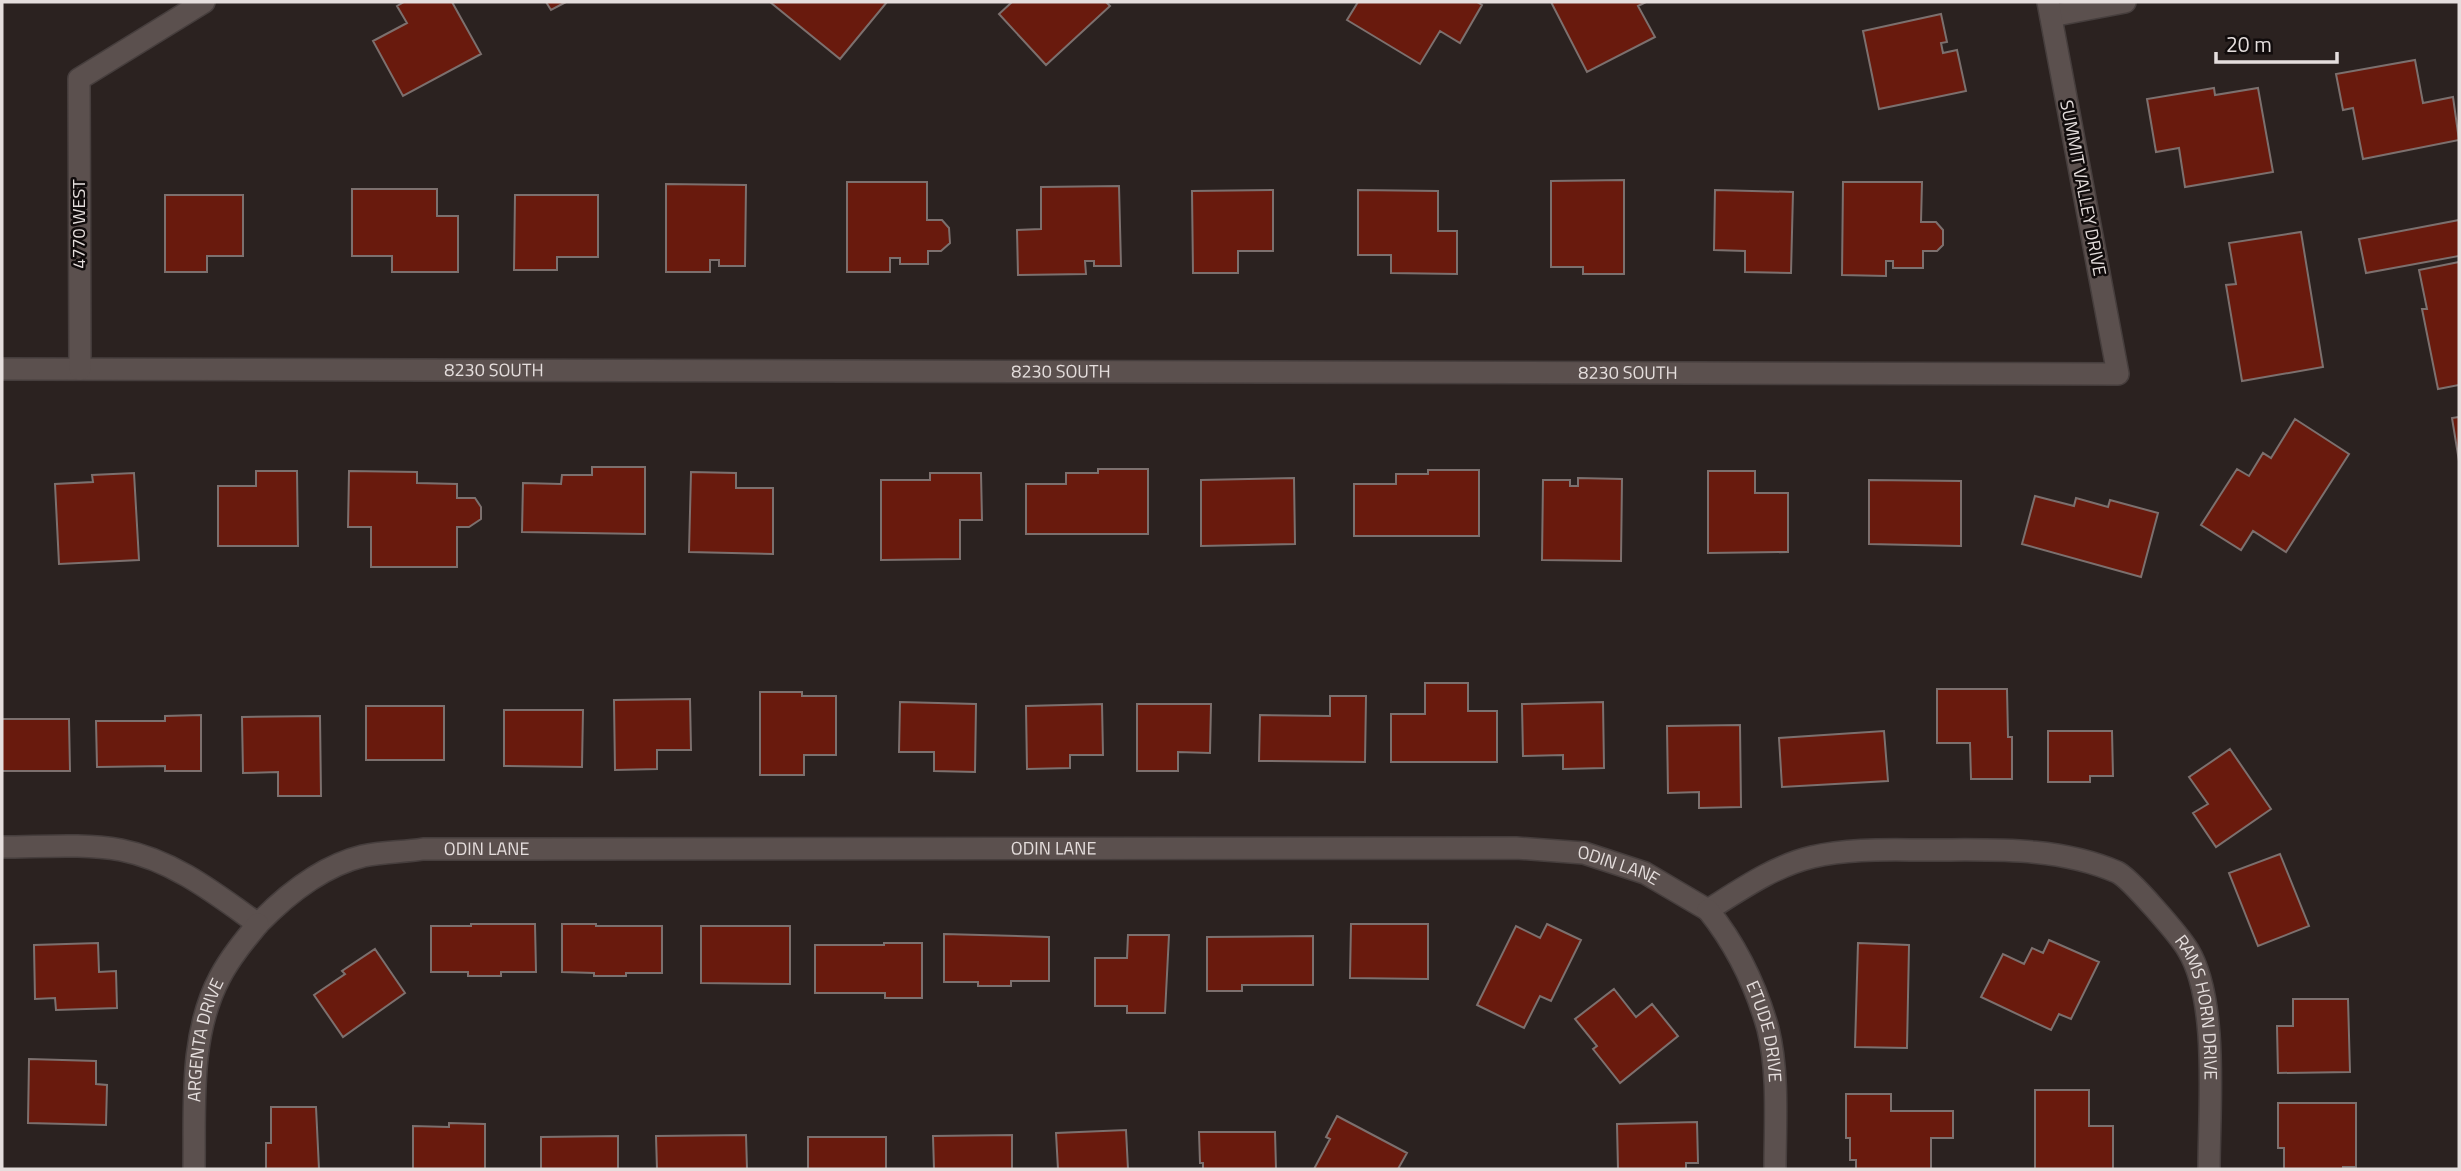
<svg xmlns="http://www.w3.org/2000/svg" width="2461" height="1171" font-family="'Titillium Web',sans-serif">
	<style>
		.building { fill: #691a0d; stroke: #7c706e; stroke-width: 2 }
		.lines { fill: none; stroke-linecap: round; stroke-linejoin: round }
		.street-casing { stroke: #463e3d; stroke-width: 24 }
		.street { stroke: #5b504e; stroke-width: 21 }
		.labels { text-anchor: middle; stroke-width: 5; stroke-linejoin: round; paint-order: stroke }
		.street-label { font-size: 18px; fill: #e5dedd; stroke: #110c0c }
	</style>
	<rect width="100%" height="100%" fill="#2b2220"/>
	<path class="building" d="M 404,2 L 452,2 L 481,54 L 403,96 L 373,41 L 407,23 L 397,6 Z
		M 546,2 L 566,2 L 551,10 Z
		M 770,2 L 887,2 L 840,59 Z
		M 1012,2 L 1106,2 L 1110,6 L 1046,65 L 999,14 Z
		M 1358,2 L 1477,2 L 1482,5 L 1460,43 L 1440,31 L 1420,64 L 1347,20 Z
		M 1551,2 L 1646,2 L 1638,6 L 1655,37 L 1587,72 Z
		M 1941,14 L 1947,42 L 1941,43 L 1943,53 L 1957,50 L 1966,91 L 1879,109 L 1863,31 Z
		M 2415,60 L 2423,103 L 2453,97 L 2459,140 L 2363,159 L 2353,108 L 2343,110 L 2336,74 Z
		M 2214,88 L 2215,95 L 2258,88 L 2273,172 L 2185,187 L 2179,148 L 2156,152 L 2147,99 Z
		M 1624,180 L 1624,274 L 1583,274 L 1583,267 L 1551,267 L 1551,181 Z
		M 847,182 L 927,182 L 927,220 L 942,220 L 949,228 L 950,243 L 941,251 L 928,251 L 928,264 L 900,264 L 900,258 L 890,258 L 890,272 L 847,272 Z
		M 1843,182 L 1922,182 L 1921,222 L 1936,222 L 1943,230 L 1943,245 L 1937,251 L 1923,251 L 1923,268 L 1893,268 L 1893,261 L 1886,261 L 1886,276 L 1842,275 Z
		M 666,184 L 746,185 L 745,266 L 719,266 L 719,260 L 710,260 L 710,272 L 666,272 Z
		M 1119,186 L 1121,266 L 1094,266 L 1094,261 L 1085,261 L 1086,274 L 1018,275 L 1017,230 L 1041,229 L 1041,187 Z
		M 352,189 L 437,189 L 437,216 L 458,216 L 458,272 L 392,272 L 392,256 L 352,256 Z
		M 1273,190 L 1273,251 L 1238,251 L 1238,273 L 1193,273 L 1192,191 Z
		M 1358,190 L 1438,191 L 1438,231 L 1457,231 L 1457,274 L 1391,273 L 1391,255 L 1358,255 Z
		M 1715,190 L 1793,192 L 1791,273 L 1745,272 L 1745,251 L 1714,250 Z
		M 165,195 L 243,195 L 243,256 L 207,256 L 207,272 L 165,272 Z
		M 515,195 L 598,195 L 598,257 L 557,257 L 557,270 L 514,270 Z
		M 2459,220 L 2459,256 L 2366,273 L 2359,239 Z
		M 2301,232 L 2323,367 L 2242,381 L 2226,285 L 2236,284 L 2229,243 Z
		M 2459,262 L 2459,385 L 2438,389 L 2422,309 L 2427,309 L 2419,270 Z
		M 2459,417 L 2459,461 L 2452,418 Z
		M 2295,419 L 2349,454 L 2286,552 L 2253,531 L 2241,550 L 2201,525 L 2237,469 L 2249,476 L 2263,453 L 2271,458 Z
		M 592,467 L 645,467 L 645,534 L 522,532 L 523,483 L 561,484 L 562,475 L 592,475 Z
		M 1098,469 L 1148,469 L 1148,534 L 1026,534 L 1026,484 L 1066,484 L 1066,473 L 1098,473 Z
		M 1428,470 L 1479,470 L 1479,536 L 1354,536 L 1354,484 L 1396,484 L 1396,474 L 1428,474 Z
		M 256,471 L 297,471 L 298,546 L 218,546 L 218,486 L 256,486 Z
		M 349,471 L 417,472 L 417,483 L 457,484 L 457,498 L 475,498 L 481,507 L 481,519 L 469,527 L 457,527 L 457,567 L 371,567 L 371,527 L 348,527 Z
		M 1708,471 L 1755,471 L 1755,493 L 1788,493 L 1788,552 L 1708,553 Z
		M 691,472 L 736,473 L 736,488 L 773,488 L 773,554 L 689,552 Z
		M 134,473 L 139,560 L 59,564 L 55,484 L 93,482 L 92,475 Z
		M 930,473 L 981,473 L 982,520 L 960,520 L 960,559 L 881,560 L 881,480 L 930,480 Z
		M 1294,478 L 1295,544 L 1201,546 L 1201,480 Z
		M 1578,478 L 1622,479 L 1621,561 L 1542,560 L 1543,480 L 1570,480 L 1570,486 L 1578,486 Z
		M 1869,480 L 1961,481 L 1961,546 L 1869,544 Z
		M 2035,496 L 2074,506 L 2076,498 L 2108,507 L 2110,500 L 2158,513 L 2141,577 L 2022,544 Z
		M 1425,683 L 1468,683 L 1468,711 L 1497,711 L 1497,762 L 1391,762 L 1391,714 L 1425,714 Z
		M 1937,689 L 2007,689 L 2008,737 L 2012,737 L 2012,779 L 1971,779 L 1970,743 L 1937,743 Z
		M 760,692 L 802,692 L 802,696 L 836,696 L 836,755 L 804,755 L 804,775 L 760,775 Z
		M 1330,696 L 1366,696 L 1365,762 L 1259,761 L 1260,715 L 1330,716 Z
		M 690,699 L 691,750 L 657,750 L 657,769 L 615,770 L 614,700 Z
		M 900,702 L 976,704 L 975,772 L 934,771 L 934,752 L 899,752 Z
		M 1603,702 L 1604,768 L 1563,769 L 1563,755 L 1523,756 L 1522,704 Z
		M 1102,704 L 1103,755 L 1070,755 L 1070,768 L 1027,769 L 1026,706 Z
		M 1137,704 L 1211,704 L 1210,753 L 1178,752 L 1178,771 L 1137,771 Z
		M 366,706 L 444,706 L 444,760 L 366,760 Z
		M 504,710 L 583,710 L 582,767 L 504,766 Z
		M 201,715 L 201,771 L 165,771 L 165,766 L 97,767 L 96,721 L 165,721 L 165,716 Z
		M 320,716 L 321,796 L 278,796 L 278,772 L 243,773 L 242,717 Z
		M 2,719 L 69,719 L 70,771 L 2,771 Z
		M 1740,725 L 1741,807 L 1699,808 L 1699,792 L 1668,793 L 1667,726 Z
		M 1884,731 L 1888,781 L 1782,787 L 1779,738 Z
		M 2048,731 L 2112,731 L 2113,776 L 2090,776 L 2090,782 L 2048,782 Z
		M 2230,749 L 2271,809 L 2216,847 L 2193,813 L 2208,804 L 2189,777 Z
		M 2280,854 L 2309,926 L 2258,946 L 2229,873 Z
		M 471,924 L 535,924 L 536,972 L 501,972 L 501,976 L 468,976 L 468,972 L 431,972 L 431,926 L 471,926 Z
		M 562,924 L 596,924 L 596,926 L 662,926 L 662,973 L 626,973 L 626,976 L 594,976 L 594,973 L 562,972 Z
		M 1351,924 L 1428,924 L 1428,979 L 1350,978 Z
		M 1547,924 L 1581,940 L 1551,1001 L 1540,996 L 1524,1028 L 1477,1005 L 1516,926 L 1540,938 Z
		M 701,926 L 790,926 L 790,984 L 701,983 Z
		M 944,934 L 1049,937 L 1049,981 L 1011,981 L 1011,986 L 978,986 L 978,982 L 944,982 Z
		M 1128,935 L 1169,935 L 1165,1013 L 1127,1013 L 1127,1006 L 1095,1006 L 1095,958 L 1127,958 Z
		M 1313,936 L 1313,985 L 1242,985 L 1242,991 L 1207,991 L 1207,937 Z
		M 2049,940 L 2099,962 L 2071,1019 L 2059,1014 L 2051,1030 L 1981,997 L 2003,954 L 2024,964 L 2032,948 L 2043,953 Z
		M 98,943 L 99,972 L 116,971 L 117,1008 L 56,1010 L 55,998 L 35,999 L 34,945 Z
		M 884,943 L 922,943 L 922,998 L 885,998 L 885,993 L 815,993 L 815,945 L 884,945 Z
		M 1858,943 L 1909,945 L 1907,1048 L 1855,1047 Z
		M 375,949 L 405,993 L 343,1037 L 314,995 L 345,974 L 342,971 Z
		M 1614,989 L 1636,1017 L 1652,1004 L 1678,1036 L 1620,1083 L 1593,1049 L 1597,1046 L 1575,1019 Z
		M 2293,999 L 2348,999 L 2350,1072 L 2278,1073 L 2277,1026 L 2293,1026 Z
		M 29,1059 L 96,1061 L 96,1084 L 107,1085 L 106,1125 L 28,1123 Z
		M 2035,1090 L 2089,1090 L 2089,1126 L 2113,1126 L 2113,1169 L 2035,1169 Z
		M 1846,1094 L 1891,1094 L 1891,1111 L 1953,1111 L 1953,1138 L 1931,1138 L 1931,1169 L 1856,1169 L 1856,1160 L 1850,1160 L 1850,1138 L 1846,1138 Z
		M 2278,1103 L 2356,1103 L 2356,1167 L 2343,1167 L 2343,1169 L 2284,1169 L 2284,1148 L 2278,1148 Z
		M 271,1107 L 316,1107 L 319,1169 L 266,1169 L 266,1143 L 271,1143 Z
		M 1337,1116 L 1407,1153 L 1398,1169 L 1314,1169 L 1330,1139 L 1326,1137 Z
		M 1697,1122 L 1698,1163 L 1686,1163 L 1686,1169 L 1618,1169 L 1617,1124 Z
		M 449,1123 L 485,1124 L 485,1169 L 413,1169 L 413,1126 L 449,1127 Z
		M 1126,1130 L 1128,1169 L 1058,1169 L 1056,1133 Z
		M 1199,1132 L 1275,1132 L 1276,1169 L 1203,1169 L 1203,1163 L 1200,1163 Z
		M 746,1135 L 747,1169 L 657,1169 L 656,1136 Z
		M 1012,1135 L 1012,1169 L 934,1169 L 933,1136 Z
		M 618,1136 L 618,1169 L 541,1169 L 541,1137 Z
		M 808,1137 L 886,1137 L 886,1169 L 808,1169 Z"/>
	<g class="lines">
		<g class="street-casing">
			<g id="street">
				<path d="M 2051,16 L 2125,2"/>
				<path id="s1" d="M 2,369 L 2118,374 L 2048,2"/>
				<path d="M 80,369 L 79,79 L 204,2"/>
				<path id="s2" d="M 2,847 C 41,847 82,843 121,850 C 173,860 216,894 258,924 C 286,895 322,866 363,856 C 382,852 404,852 423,849 L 1516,848 L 1584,853 L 1645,873 L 1708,910 C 1740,890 1774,866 1812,857 C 1850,848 1890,850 1928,850 C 1991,850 2057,846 2117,872 C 2130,878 2179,935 2188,950 C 2219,1001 2209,1109 2209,1169"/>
				<path id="s3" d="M 1708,910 C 1736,945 1756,986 1768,1029 C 1779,1073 1775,1125 1775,1169"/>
				<path id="s4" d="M 194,1169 C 195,1106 189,1035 220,977 C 230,958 244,941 258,924"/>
			</g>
		</g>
		<use href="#street" class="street"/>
	</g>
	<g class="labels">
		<g class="street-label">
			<text transform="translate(2083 188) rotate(79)" y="6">SUMMIT VALLEY DRIVE</text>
			<text transform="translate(79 224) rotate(-90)" y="6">4770 WEST</text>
			<text dy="6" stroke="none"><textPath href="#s1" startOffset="492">8230 SOUTH</textPath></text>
			<text dy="6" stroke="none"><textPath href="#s1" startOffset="1059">8230 SOUTH</textPath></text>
			<text dy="6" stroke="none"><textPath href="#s1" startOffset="1626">8230 SOUTH</textPath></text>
			<text dy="6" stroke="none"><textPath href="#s2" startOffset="527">ODIN LANE</textPath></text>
			<text dy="6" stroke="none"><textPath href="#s2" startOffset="1094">ODIN LANE</textPath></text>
			<text dy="6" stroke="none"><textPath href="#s2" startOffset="1661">ODIN LANE</textPath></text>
			<text dy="6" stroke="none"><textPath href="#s2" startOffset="2352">RAMS HORN DRIVE</textPath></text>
			<text dy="6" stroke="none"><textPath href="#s3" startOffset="136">ETUDE DRIVE</textPath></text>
			<text dy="6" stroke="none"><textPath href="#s4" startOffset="130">ARGENTA DRIVE</textPath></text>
		</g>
	</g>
	<rect width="2461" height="1171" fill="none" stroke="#e5dedd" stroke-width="7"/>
	<path d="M2216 52v10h121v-10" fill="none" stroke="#e5dedd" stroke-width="3.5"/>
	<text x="2226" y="52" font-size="21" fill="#e5dedd" stroke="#110c0c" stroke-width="5" paint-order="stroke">20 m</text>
</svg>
